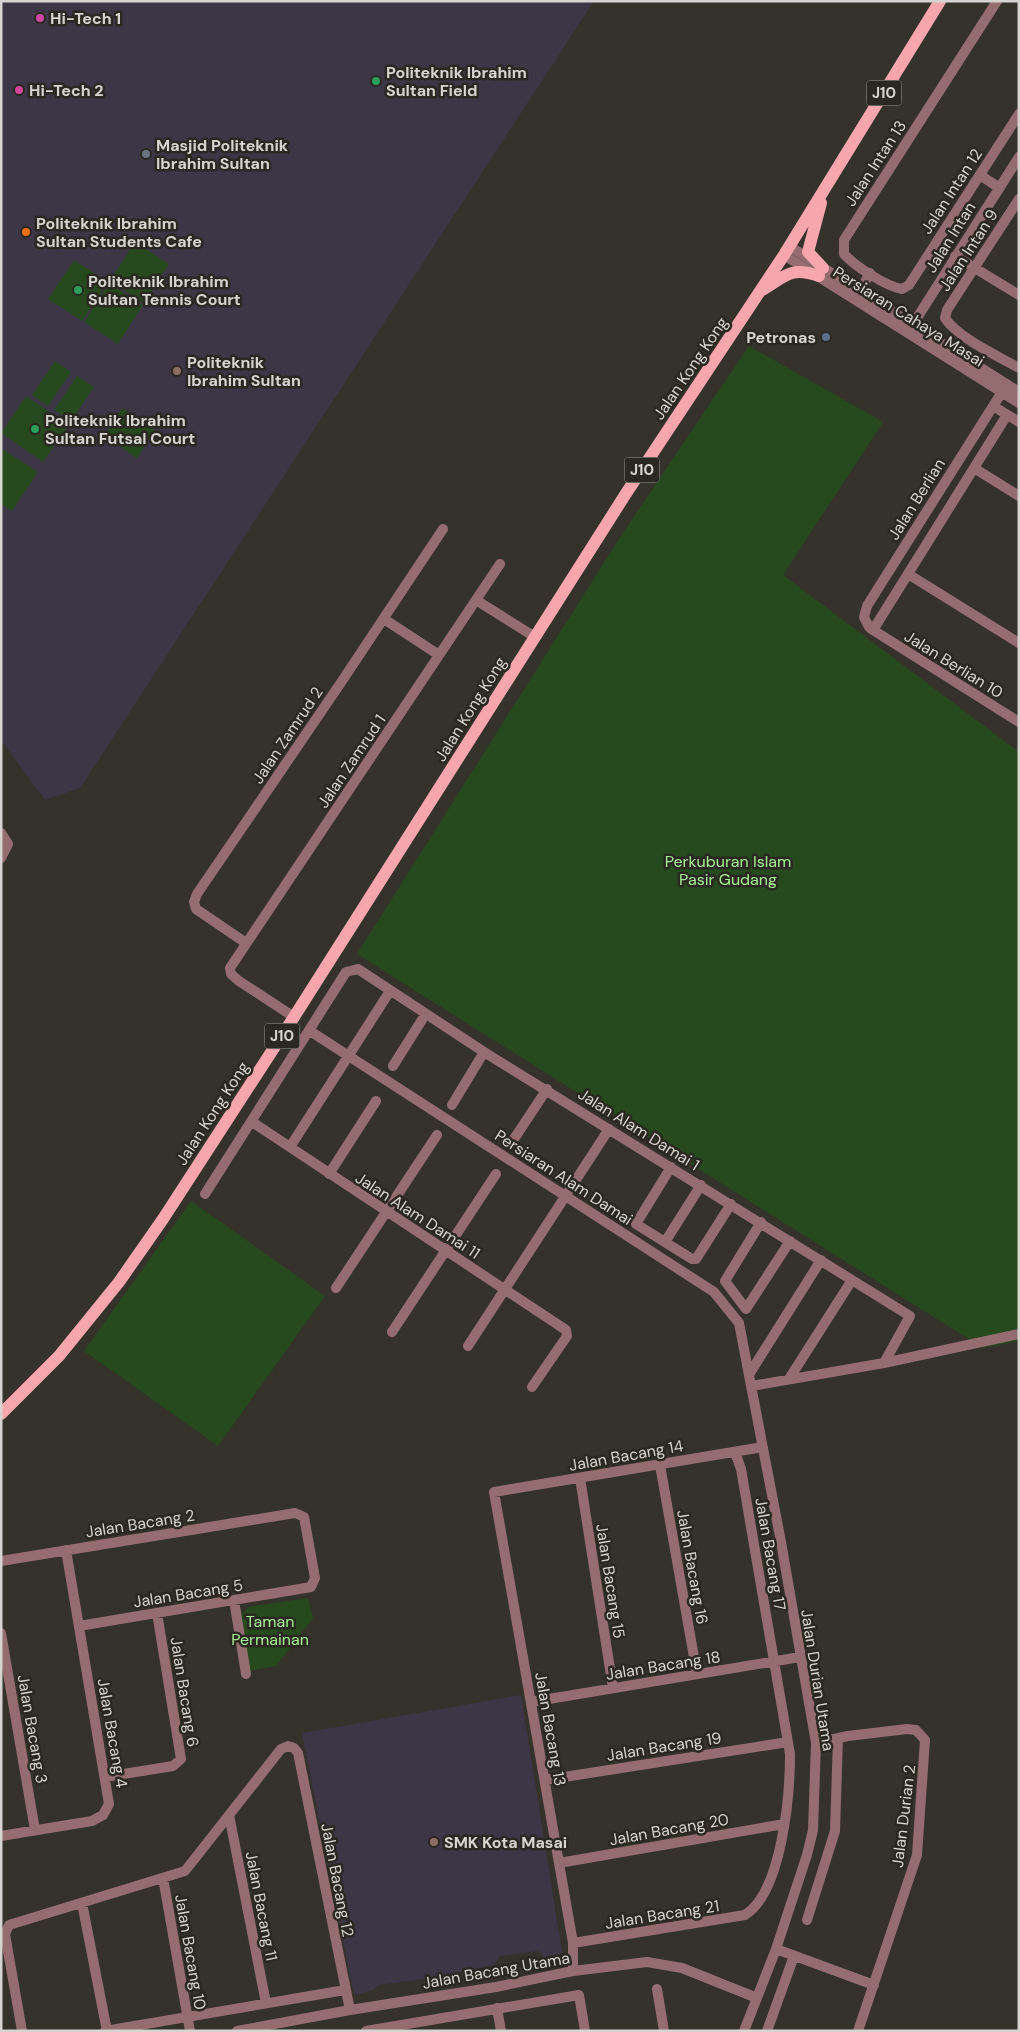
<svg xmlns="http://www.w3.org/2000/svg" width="1020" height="2032" font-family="'DM Sans',sans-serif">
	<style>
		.education { fill: #3d3647 }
		.green { fill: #264a1d }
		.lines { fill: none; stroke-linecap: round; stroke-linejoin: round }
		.minor { stroke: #956d71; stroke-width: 10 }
		.primary { stroke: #f7a6ae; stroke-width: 12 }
		.hotel-dot { fill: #d1479c; stroke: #2b2821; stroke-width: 2 }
		.leisure-dot { fill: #2e9e5b; stroke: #2b2821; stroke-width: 2 }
		.worship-dot { fill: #6b7280; stroke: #2b2821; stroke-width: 2 }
		.food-dot { fill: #e8710a; stroke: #2b2821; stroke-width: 2 }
		.service-dot { fill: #5c6f8a; stroke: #2b2821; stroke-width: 2 }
		.education-dot { fill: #8d6e63; stroke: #2b2821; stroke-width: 2 }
		.labels { text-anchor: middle; stroke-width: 5; stroke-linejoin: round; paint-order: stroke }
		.shield { fill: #2b2821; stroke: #a3a09c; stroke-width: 1 }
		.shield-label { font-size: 15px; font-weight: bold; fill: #d6d4d0 }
		.poi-label { font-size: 16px; font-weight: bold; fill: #d6d4d0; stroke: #2b2821; text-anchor: start }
		.street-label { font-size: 16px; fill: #d6d4d0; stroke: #2b2821 }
		.park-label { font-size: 16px; fill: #a5f094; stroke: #2b2821 }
	</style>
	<rect width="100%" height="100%" fill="#35322b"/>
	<path class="education" d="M 1,1 L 594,1 L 80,788 L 45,800 L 1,740 Z
		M 521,1695 L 562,1952 L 552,1960 L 546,1960 L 538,1951 L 500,1956 L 494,1965 L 431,1978 L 378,1985 L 374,1990 L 354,1995 L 302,1733 Z"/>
	<path class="green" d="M 135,242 L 169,264 L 144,303 L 110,281 Z
		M 74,260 L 108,282 L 82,321 L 48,299 Z
		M 109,283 L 143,305 L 118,344 L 84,322 Z
		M 749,346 L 883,422 L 783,575 L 1019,752 L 1019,1341 L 983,1348 L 357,954 L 624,531 Z
		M 55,361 L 71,372 L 48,406 L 32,395 Z
		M 77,376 L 94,387 L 71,421 L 54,410 Z
		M 26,396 L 69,425 L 43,462 L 1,433 Z
		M 122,408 L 155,430 L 137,458 L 104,436 Z
		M 1,448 L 38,472 L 12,511 L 1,504 Z
		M 191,1201 L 325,1296 L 218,1446 L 84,1351 Z
		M 308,1598 L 313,1618 L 276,1666 L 249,1671 L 240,1617 L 248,1607 Z"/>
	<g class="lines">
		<path class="minor" d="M 997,1 L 844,240 L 844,254 C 855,266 885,286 902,289 L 909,285 L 1019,114
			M 980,175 L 998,187
			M 1019,199 L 947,310 L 945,318 C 958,338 998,356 1019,368
			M 789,246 L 1019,392
			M 784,255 L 1019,403
			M 955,256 L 1019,295
			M 860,291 L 870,273
			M 910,329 L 1019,157
			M 1007,384 L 867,606 L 864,617 L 869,627 L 873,630 L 1019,722
			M 993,406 L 1019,422
			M 974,468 L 1019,496
			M 908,574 L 1019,643
			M 476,600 L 535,637
			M 384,619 L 439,655
			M 873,630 L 1007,415
			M 1,833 L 8,844 L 1,858
			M 246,943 L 196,909 L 194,902 L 197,894 L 342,681 L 443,529
			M 294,1017 L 239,981 L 231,974 L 230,968 L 500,564
			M 310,1031 L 714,1292 L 739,1323 L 781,1542 L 816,1743 L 813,1830 L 807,1855 L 776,1949 L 744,2031
			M 393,1066 L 425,1015
			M 452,1105 L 484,1052
			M 252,1122 L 566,1330 L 567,1336 L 532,1387
			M 512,1142 L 547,1089
			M 290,1147 L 390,991
			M 671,1167 L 636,1224 L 692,1259 L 696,1259 L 731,1204
			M 329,1174 L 376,1101
			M 205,1194 L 346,972 L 358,969 L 484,1052 L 910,1316 L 884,1363
			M 761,1222 L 725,1281 L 746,1309 L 790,1241
			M 665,1242 L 701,1185
			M 336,1288 L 437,1135
			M 392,1332 L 496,1174
			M 468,1346 L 609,1129
			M 750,1373 L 821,1260
			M 789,1379 L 852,1280
			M 752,1386 L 884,1363 L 1019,1334
			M 660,1465 L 697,1674
			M 580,1478 L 613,1688
			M 1,1561 L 295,1513 L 304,1517 L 315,1578 L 311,1587 L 79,1626
			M 234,1600 L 246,1674
			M 1,1633 L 35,1830
			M 531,1702 L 800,1657
			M 816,1743 L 848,1736 L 907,1729 L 916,1730 L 925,1740 L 917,1855 L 858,2031
			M 105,1777 L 173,1766 L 181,1759 L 157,1613
			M 545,1780 L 788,1742
			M 229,1815 L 266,2003
			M 1,1836 L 92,1821 L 103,1815 L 109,1804 L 66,1550
			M 559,1863 L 784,1824
			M 163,1878 L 190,2031
			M 82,1903 L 107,2031
			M 807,1920 L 835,1831 L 838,1738
			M 573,1943 L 745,1915 C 782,1892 790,1795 790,1754 L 741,1469 L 735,1452
			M 776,1949 L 874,1985
			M 573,1971 L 573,1943 L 494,1492 L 763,1447
			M 657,1989 L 664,2031
			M 497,2008 L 501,2031
			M 22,2031 L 5,1934 L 9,1925 L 185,1871 L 281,1749 L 288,1746 L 294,1748 L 298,1753 L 350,2010
			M 105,2031 L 345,1990
			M 237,2031 L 350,2010 L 496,1987 L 573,1971 L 647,1962 L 682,1968 L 757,1998
			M 366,2031 L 579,1995 L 585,2031
			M 767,2031 L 794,1956"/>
		<path class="primary" d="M 821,203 L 808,252 L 823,268
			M 762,290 C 786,276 790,266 819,276
			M 1,1414 L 59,1356 L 119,1282 L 163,1219 L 294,1017 L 625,495 L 784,255 L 940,1"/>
	</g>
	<g class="hotel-dot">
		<circle cx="40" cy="18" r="5"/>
		<circle cx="19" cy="90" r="5"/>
	</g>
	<g class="leisure-dot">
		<circle cx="376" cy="81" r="5"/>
		<circle cx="78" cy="290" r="5"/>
		<circle cx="35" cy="429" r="5"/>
	</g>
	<circle class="worship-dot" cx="146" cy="154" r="5"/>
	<circle class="food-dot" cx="26" cy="232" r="5"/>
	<circle class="service-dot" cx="826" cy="337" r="5"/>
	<g class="education-dot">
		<circle cx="177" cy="371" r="5"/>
		<circle cx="434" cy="1842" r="5"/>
	</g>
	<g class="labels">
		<g class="shield">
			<rect x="866.5" y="80.5" width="35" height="25" rx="4"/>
			<rect x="624.5" y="457.5" width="35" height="25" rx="4"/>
			<rect x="264.5" y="1023.5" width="35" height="25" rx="4"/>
		</g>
		<g class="shield-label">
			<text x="884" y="98">J10</text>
			<text x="642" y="475">J10</text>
			<text x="282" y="1041">J10</text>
		</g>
		<g class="poi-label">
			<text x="50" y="24">Hi-Tech 1</text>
			<text x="386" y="78">Politeknik Ibrahim<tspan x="386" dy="18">Sultan Field</tspan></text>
			<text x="29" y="96">Hi-Tech 2</text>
			<text x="156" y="151">Masjid Politeknik<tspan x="156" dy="18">Ibrahim Sultan</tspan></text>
			<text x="36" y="229">Politeknik Ibrahim<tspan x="36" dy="18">Sultan Students Cafe</tspan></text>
			<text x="88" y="287">Politeknik Ibrahim<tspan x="88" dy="18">Sultan Tennis Court</tspan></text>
			<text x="816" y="343" text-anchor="end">Petronas</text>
			<text x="187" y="368">Politeknik<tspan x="187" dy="18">Ibrahim Sultan</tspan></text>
			<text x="45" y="426">Politeknik Ibrahim<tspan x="45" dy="18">Sultan Futsal Court</tspan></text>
			<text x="444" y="1848">SMK Kota Masai</text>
		</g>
		<g class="street-label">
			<text transform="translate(875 163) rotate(-57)" y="6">Jalan Intan 13</text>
			<text transform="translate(951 191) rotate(-57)" y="6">Jalan Intan 12</text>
			<text transform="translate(950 237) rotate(-58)" y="6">Jalan Intan</text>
			<text transform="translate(968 250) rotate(-57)" y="6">Jalan Intan 9</text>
			<text transform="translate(909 316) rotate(32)" y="6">Persiaran Cahaya Masai</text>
			<text transform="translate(690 368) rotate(-56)" y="6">Jalan Kong Kong</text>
			<text transform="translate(916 499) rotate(-58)" y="6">Jalan Berlian</text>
			<text transform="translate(954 664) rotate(32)" y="6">Jalan Berlian 10</text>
			<text transform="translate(470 709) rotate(-58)" y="6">Jalan Kong Kong</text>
			<text transform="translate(287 735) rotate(-56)" y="6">Jalan Zamrud 2</text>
			<text transform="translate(351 761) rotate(-56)" y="6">Jalan Zamrud 1</text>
			<text transform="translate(212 1113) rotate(-57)" y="6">Jalan Kong Kong</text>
			<text transform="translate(639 1129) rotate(32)" y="6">Jalan Alam Damai 1</text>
			<text transform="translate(564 1177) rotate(33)" y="6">Persiaran Alam Damai</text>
			<text transform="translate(418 1215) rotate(33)" y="6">Jalan Alam Damai 11</text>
			<text transform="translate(626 1455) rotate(-10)" y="6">Jalan Bacang 14</text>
			<text transform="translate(140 1523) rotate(-9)" y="6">Jalan Bacang 2</text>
			<text transform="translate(771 1554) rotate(80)" y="6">Jalan Bacang 17</text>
			<text transform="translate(693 1567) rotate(80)" y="6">Jalan Bacang 16</text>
			<text transform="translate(611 1581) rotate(81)" y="6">Jalan Bacang 15</text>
			<text transform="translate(188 1593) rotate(-9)" y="6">Jalan Bacang 5</text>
			<text transform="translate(663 1665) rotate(-9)" y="6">Jalan Bacang 18</text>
			<text transform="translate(818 1680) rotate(81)" y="6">Jalan Durian Utama</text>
			<text transform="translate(185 1692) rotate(81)" y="6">Jalan Bacang 6</text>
			<text transform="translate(33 1729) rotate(80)" y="6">Jalan Bacang 3</text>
			<text transform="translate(551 1729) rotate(80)" y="6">Jalan Bacang 13</text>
			<text transform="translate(113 1733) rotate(80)" y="6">Jalan Bacang 4</text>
			<text transform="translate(664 1746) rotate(-9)" y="6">Jalan Bacang 19</text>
			<text transform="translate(903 1816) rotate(-83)" y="6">Jalan Durian 2</text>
			<text transform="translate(669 1829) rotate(-10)" y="6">Jalan Bacang 20</text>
			<text transform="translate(338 1880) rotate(79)" y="6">Jalan Bacang 12</text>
			<text transform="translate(262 1906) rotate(79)" y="6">Jalan Bacang 11</text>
			<text transform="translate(662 1914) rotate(-9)" y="6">Jalan Bacang 21</text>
			<text transform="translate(191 1952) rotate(80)" y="6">Jalan Bacang 10</text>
			<text transform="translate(496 1970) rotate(-10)" y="6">Jalan Bacang Utama</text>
		</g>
		<g class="park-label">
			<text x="728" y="867">Perkuburan Islam<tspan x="728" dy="18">Pasir Gudang</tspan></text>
			<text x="270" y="1627">Taman<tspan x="270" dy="18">Permainan</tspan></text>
		</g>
	</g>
	<rect width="1020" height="2032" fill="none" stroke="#d6d4d0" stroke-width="5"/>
</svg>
